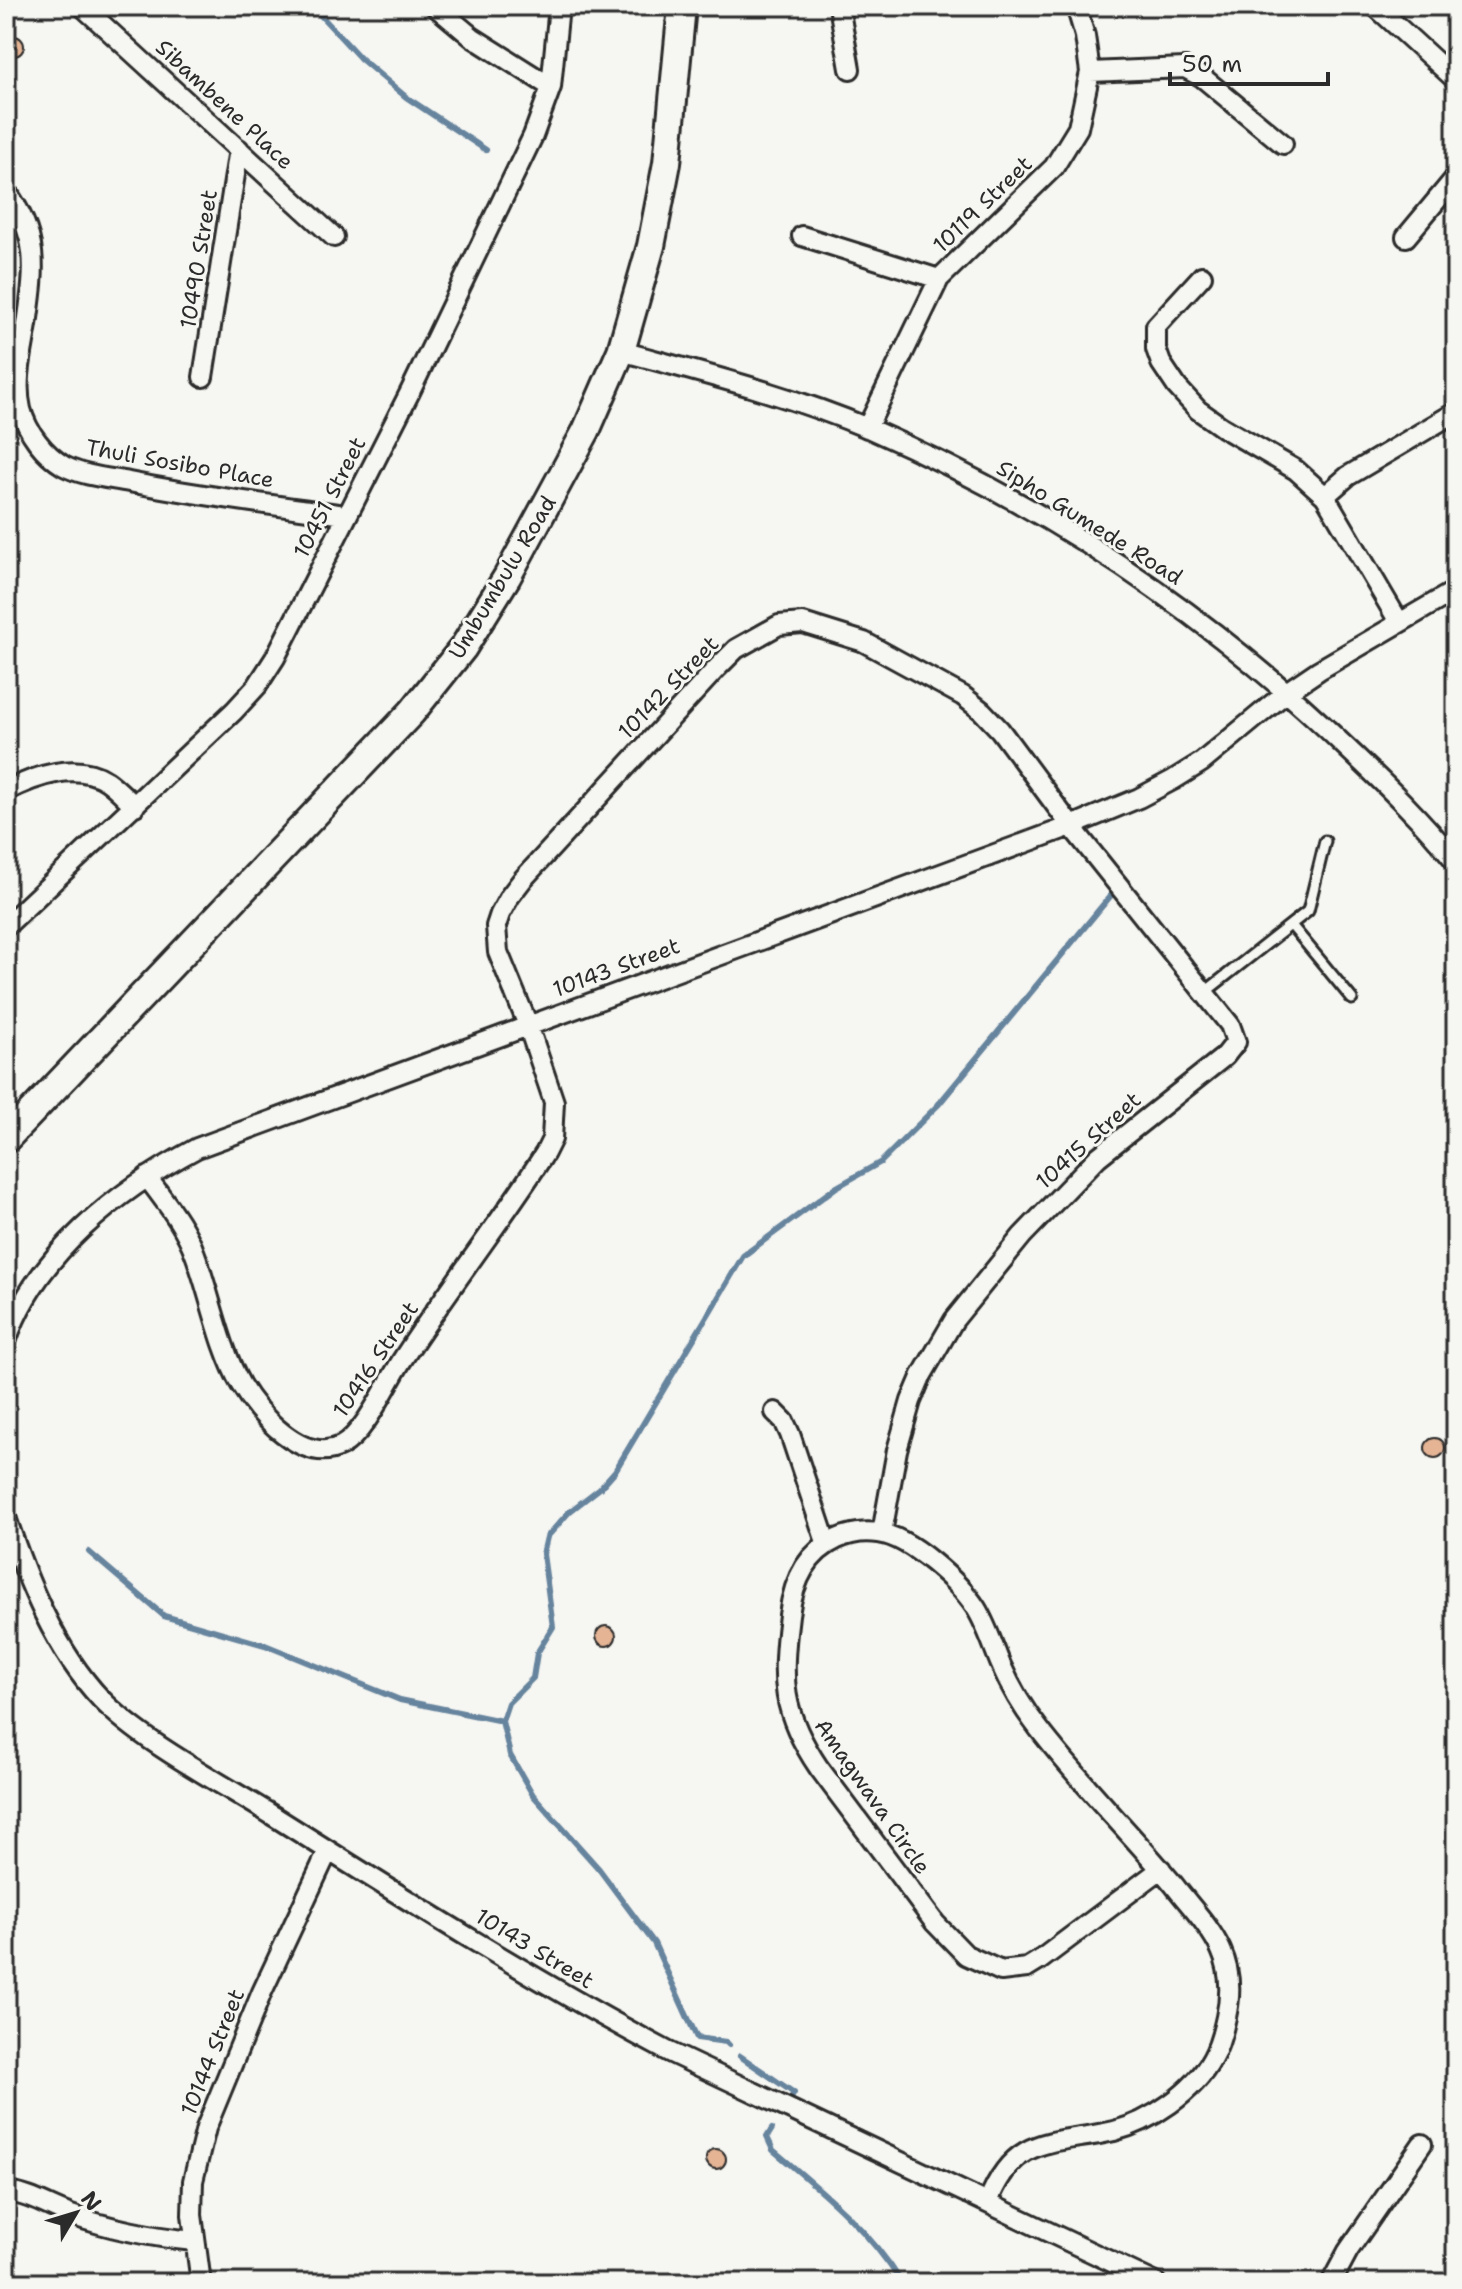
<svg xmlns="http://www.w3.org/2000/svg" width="1462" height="2289" font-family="'Shantell Sans',sans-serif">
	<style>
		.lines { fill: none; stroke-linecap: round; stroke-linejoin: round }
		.stream { stroke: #66849d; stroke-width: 6 }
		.building { fill: #e4b495; stroke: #2b2b2b; stroke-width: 2 }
		.lane-casing { stroke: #2b2b2b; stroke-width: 15 }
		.street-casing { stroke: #2b2b2b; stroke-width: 24 }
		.secondary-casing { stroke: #2b2b2b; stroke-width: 32 }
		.lane { stroke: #f6f6f2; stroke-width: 9 }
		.street { stroke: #f6f6f2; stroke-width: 18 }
		.secondary { stroke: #f6f6f2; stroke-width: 26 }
		.labels { text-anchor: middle; stroke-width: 6; stroke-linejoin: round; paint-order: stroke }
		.street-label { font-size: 22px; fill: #2b2b2b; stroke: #f6f6f2 }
	</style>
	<rect width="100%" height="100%" fill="#f6f6f2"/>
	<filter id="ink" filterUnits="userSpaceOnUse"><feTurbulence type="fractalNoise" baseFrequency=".0125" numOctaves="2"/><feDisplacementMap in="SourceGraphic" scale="16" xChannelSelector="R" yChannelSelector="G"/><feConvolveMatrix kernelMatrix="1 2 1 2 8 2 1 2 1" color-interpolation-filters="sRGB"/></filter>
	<g filter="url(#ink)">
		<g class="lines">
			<path class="stream" d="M 312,6 L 361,59 L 406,97 L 486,150
				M 89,1552 L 164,1616 L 265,1645 L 400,1700 L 502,1721
				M 729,2045 L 726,2042 L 697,2038 L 654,1943 L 599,1869 L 533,1795 L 510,1755 L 502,1721 L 508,1703 L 533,1678 L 537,1653 L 553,1627 L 543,1554 L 547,1537 L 569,1512 L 600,1488 L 615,1471 L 743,1256 L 835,1188 L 881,1162 L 938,1105 L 1112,894
				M 740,2056 L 794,2093 L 791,2098
				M 772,2129 L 767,2137 L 773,2150 C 822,2191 868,2228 902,2283"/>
		</g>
		<path class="building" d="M4 46a10 10 0 1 1 20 0a10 10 0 1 1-20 0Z
			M1425 1448a10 10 0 1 1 20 0a10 10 0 1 1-20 0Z
			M596 1636a10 10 0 1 1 20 0a10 10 0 1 1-20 0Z
			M706 2159a10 10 0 1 1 20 0a10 10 0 1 1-20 0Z"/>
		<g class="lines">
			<g class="lane-casing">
				<path id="lane" d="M 1291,925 L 1352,999
					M 1204,993 L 1308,911 L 1325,841"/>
			</g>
			<g class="street-casing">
				<path id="street" d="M 82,6 L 334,237
					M 435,6 L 472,37 L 551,87
					M 839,6 L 850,69
					M 1375,6 L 1456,80
					M 1090,72 L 1185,68 L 1202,77 L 1283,144
					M 6,191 C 39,235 35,267 28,318 C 24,347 14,380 21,409 C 27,432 44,454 64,466 C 83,476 108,478 129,482 C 200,496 273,505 345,515
					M 802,236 L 939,279
					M 1406,237 L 1456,177
					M 1202,276 L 1156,326 L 1156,349 L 1161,363 L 1177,387 L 1198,410 L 1222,427 L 1296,470 L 1325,496 L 1399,622
					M 621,351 C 705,374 790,395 870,429 C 1047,506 1208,614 1347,748 C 1385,784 1423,821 1456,862
					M 203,377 L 239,149
					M 867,428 L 939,279 L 1054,167 L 1078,128 L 1090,72 L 1085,36 L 1076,6
					M 1325,496 L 1348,476 L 1456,412
					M 6,791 C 36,776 76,761 107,781 C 117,788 126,798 135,806
					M 6,926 L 234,711 L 257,686 L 275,658 L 410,392 L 533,136 L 551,87 L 559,6
					M 147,1177 C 165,1202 185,1225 195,1254 C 210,1294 220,1349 241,1385 C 258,1414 303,1465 341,1446 C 366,1433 388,1381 404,1357 C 449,1288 500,1223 545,1153 L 552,1139 L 554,1102 L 528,1025 L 498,952 L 496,926 L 500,914 L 510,896 L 523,879 L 717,668 L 736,649 L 779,625 L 803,623 L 864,642 L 963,696 L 982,711 L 1000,730 L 1071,826 L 1230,1025 L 1236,1042 L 1225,1056 L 1098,1157 L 1022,1236 L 954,1320 L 922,1375 L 911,1401 L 897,1450 L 882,1533
					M 6,1342 C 34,1255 120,1189 197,1148 L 1071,826 L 1139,798 L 1173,780 L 1202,762 L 1288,691 L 1319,670 L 1456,590
					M 775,1412 L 784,1421 L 790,1434 L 827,1545
					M 6,1517 C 27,1581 55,1650 101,1699 C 143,1743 220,1782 272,1815 C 402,1897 533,1980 669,2052 L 1156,2283
					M 6,2192 C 29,2194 49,2207 71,2215 C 111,2229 152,2237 194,2241
					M 988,2202 C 1015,2133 1053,2145 1114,2131 C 1150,2122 1194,2092 1212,2059 C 1219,2047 1223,2031 1226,2017 C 1231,1995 1231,1972 1221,1950 C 1210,1926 1190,1906 1174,1885 C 1130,1832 1081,1784 1039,1729 C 1024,1710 1011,1688 1001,1665 C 993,1646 987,1626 976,1608 C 960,1583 910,1537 879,1533 C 865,1531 850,1533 837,1539 C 806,1553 793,1583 789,1615 C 781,1681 781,1712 819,1768 L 935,1923 L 966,1955 L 1001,1971 L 1027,1968 L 1040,1960 L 1161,1869
					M 201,2283 L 192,2215 L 193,2181 L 206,2128 L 262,1992 L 328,1851
					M 1331,2283 L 1348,2251 L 1422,2144"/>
			</g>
			<g class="secondary-casing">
				<path id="secondary" d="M 6,1139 L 412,712 L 463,648 L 507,577 L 586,431 L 621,351 L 651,246 L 667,163 L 682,6"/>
			</g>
			<use href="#lane" class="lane"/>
			<use href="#street" class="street"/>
			<use href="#secondary" class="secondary"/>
		</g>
	</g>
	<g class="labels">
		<g class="street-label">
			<text transform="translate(225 104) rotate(43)" y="8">Sibambene Place</text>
			<text transform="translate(982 204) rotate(-44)" y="8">10119 Street</text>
			<text transform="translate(198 259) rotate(-81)" y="8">10490 Street</text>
			<text transform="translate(180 463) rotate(10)" y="8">Thuli Sosibo Place</text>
			<text transform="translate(329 497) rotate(-63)" y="8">10451 Street</text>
			<text transform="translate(1090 522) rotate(32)" y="8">Sipho Gumede Road</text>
			<text transform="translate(502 577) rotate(-59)" y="8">Umbumbulu Road</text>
			<text transform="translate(668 687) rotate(-46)" y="8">10142 Street</text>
			<text transform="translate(616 967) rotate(-20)" y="8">10143 Street</text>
			<text transform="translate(1088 1140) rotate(-42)" y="8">10415 Street</text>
			<text transform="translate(375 1359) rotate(-56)" y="8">10416 Street</text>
			<text transform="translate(873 1796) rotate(55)" y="8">Amagwava Circle</text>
			<text transform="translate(535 1948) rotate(31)" y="8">10143 Street</text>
			<text transform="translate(212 2052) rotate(-68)" y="8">10144 Street</text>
		</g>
	</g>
	<rect width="1462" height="2289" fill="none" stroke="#f6f6f2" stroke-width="32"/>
	<rect x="16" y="16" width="1430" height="2257" fill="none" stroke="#2b2b2b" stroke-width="3" filter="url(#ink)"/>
	<g transform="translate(76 2213) rotate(52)" stroke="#f6f6f2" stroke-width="6" paint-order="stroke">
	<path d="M0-6L14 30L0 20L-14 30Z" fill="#2b2b2b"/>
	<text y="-12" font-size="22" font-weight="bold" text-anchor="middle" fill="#2b2b2b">N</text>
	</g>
	<path d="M1170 72v12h158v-12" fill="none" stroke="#2b2b2b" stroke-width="4"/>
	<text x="1182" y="72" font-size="24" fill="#2b2b2b" stroke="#f6f6f2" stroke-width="6" paint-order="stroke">50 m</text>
</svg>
